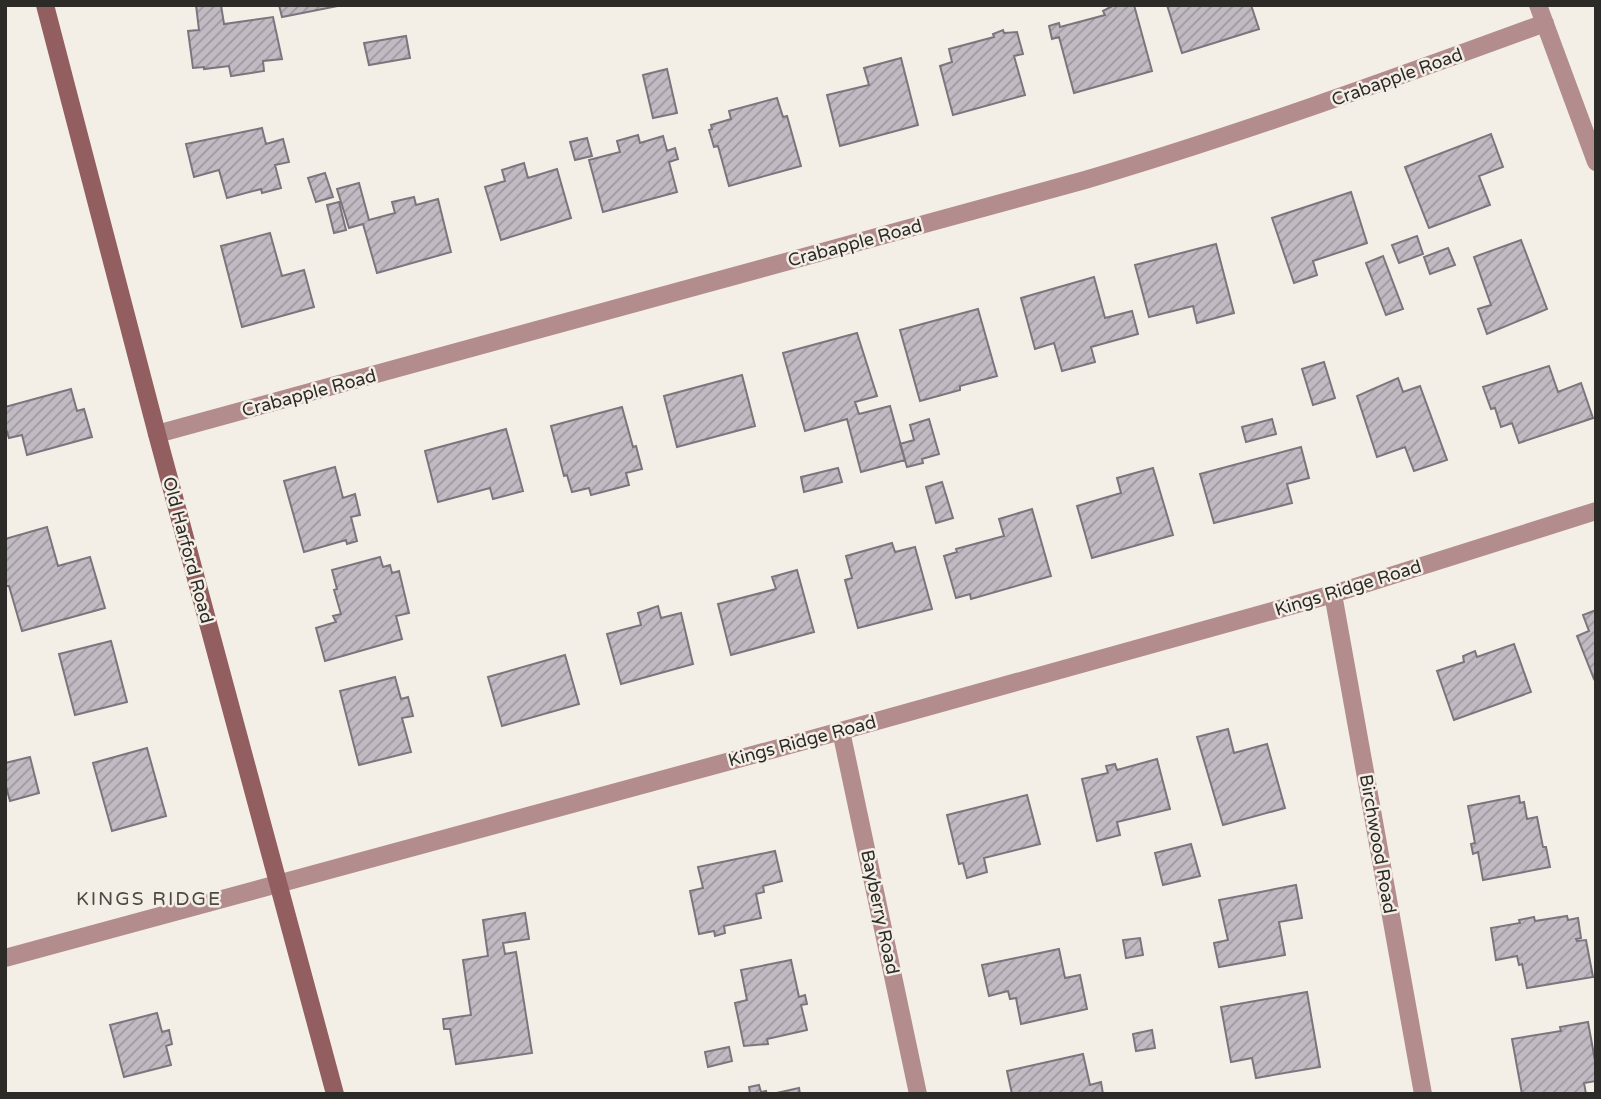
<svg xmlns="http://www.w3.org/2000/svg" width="1601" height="1099" font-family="'Varela Round',sans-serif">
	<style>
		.building { fill: url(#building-hatch); stroke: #7c757d; stroke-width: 2 }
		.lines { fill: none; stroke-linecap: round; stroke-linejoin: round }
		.street { stroke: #b38d8d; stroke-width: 18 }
		.secondary { stroke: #935e5f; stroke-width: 18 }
		.labels { text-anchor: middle; stroke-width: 5; stroke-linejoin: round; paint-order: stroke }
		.street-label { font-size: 18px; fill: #2c2b27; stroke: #f4efe6 }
		.neighbourhood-label { font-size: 19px; letter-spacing: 2px; fill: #4e4942; stroke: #f4efe6 }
	</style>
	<defs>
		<pattern id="building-hatch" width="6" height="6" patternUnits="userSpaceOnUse" patternTransform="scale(1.75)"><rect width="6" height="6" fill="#c1bac2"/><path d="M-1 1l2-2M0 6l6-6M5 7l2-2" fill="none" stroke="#9d979e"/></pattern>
	</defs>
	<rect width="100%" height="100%" fill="#f4efe6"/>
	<path class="building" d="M 196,5 L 221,5 L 224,24 L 273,17 L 282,59 L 263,61 L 264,71 L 231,76 L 229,66 L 204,69 L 204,67 L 193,68 L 188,31 L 199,30 Z
		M 279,5 L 338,5 L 338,6 L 282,17 Z
		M 1114,5 L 1134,5 L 1152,71 L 1074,93 L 1059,37 L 1052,39 L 1049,26 L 1059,23 L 1060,27 L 1105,15 L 1103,11 Z
		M 1167,5 L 1251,5 L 1259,29 L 1182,53 Z
		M 1003,30 L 1004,33 L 1017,32 L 1023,54 L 1014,56 L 1025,95 L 953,115 L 940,66 L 952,62 L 949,49 L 994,37 L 993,34 Z
		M 406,36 L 410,58 L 369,65 L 364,43 Z
		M 901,58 L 918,125 L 840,146 L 827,95 L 869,85 L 864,68 Z
		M 667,69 L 677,113 L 653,118 L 643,75 Z
		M 777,98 L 783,117 L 787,116 L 801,166 L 729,186 L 718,146 L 714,147 L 709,130 L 712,129 L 711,125 L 731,119 L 729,111 Z
		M 262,128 L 266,144 L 283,139 L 289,162 L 275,165 L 281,188 L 262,193 L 261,189 L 227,198 L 219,170 L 194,177 L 186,144 Z
		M 1491,134 L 1503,167 L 1479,176 L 1490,205 L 1429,228 L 1405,167 Z
		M 638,135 L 640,143 L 663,136 L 667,151 L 675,148 L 678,159 L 669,162 L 677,192 L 603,212 L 589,160 L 620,152 L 617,141 Z
		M 587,138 L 592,156 L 575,160 L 570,142 Z
		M 524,163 L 528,178 L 557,169 L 571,218 L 501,240 L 485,187 L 505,181 L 502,170 Z
		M 325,173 L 333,197 L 316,202 L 308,178 Z
		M 359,183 L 369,220 L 395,213 L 392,202 L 414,197 L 416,205 L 438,199 L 451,252 L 377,273 L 363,224 L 349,228 L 337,189 Z
		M 1351,192 L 1367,243 L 1313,261 L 1317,275 L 1294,283 L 1272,218 Z
		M 339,202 L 346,230 L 334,233 L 327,205 Z
		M 270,233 L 282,276 L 304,270 L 314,307 L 242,327 L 221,246 Z
		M 1417,236 L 1423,254 L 1399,263 L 1392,245 Z
		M 1521,240 L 1547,309 L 1487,334 L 1478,309 L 1491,305 L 1474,257 Z
		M 1216,244 L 1234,313 L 1197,323 L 1193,306 L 1149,317 L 1135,265 Z
		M 1448,248 L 1455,265 L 1430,274 L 1424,257 Z
		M 1383,256 L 1403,309 L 1386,315 L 1366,263 Z
		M 1094,277 L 1105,318 L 1132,311 L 1138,334 L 1091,347 L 1095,362 L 1062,371 L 1054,343 L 1035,349 L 1021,298 Z
		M 978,309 L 997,376 L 960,386 L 960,390 L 920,401 L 900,330 Z
		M 857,333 L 877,396 L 855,402 L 859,414 L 890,406 L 905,460 L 861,472 L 847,419 L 805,431 L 783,353 Z
		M 1324,362 L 1335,398 L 1313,405 L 1302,369 Z
		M 1549,366 L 1558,392 L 1581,383 L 1593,418 L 1519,443 L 1512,423 L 1501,427 L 1495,408 L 1491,409 L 1483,387 Z
		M 742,375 L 755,426 L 677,447 L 664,396 Z
		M 1398,378 L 1403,392 L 1420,386 L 1447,460 L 1414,471 L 1405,447 L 1377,457 L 1357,396 Z
		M 71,389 L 77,411 L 84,409 L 92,437 L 27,455 L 22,435 L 9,438 L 5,426 L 5,407 Z
		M 622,407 L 633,447 L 636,446 L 642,469 L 626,473 L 629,485 L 591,495 L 589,488 L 572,492 L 567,475 L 564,476 L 551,426 Z
		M 929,419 L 939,454 L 922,459 L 923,463 L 907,467 L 900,444 L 914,440 L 910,425 Z
		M 1272,419 L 1276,434 L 1246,442 L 1242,427 Z
		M 506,429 L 523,491 L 493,499 L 490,488 L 438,502 L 425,451 Z
		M 1301,447 L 1309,478 L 1287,484 L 1292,503 L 1214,523 L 1200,474 Z
		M 335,467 L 343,498 L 355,494 L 360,515 L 351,517 L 357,541 L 347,544 L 346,540 L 304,552 L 284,481 Z
		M 838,468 L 842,482 L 804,492 L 801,477 Z
		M 1153,468 L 1173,535 L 1092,558 L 1077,506 L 1121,493 L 1117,478 Z
		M 942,482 L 953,518 L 936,523 L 926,487 Z
		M 1032,509 L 1051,576 L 971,599 L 970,594 L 956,598 L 944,556 L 957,552 L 956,549 L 1004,536 L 999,519 Z
		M 47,527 L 58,566 L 90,557 L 105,608 L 22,631 L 9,586 L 5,586 L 5,539 Z
		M 892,543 L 895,552 L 915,547 L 932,609 L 858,628 L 845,580 L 852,578 L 846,556 Z
		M 380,557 L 383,567 L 390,565 L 392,573 L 399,571 L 405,596 L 409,613 L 396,616 L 402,639 L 325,661 L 316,628 L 336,622 L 333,616 L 341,614 L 334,590 L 337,589 L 332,570 Z
		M 797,570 L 814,632 L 731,655 L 718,604 L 776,589 L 772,577 Z
		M 658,606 L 661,618 L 681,613 L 693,664 L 621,684 L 607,634 L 641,625 L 638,613 Z
		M 1596,610 L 1596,678 L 1594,679 L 1577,636 L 1589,631 L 1583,615 Z
		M 111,641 L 127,702 L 75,715 L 59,654 Z
		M 1514,644 L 1531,692 L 1454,720 L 1437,671 L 1464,662 L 1463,656 L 1475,651 L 1477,657 Z
		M 565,655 L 579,704 L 502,726 L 488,677 Z
		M 395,677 L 401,699 L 408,697 L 413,716 L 402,718 L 411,752 L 359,765 L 340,691 Z
		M 1228,729 L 1234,753 L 1267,744 L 1285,808 L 1223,825 L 1197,737 Z
		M 147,748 L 166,816 L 112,831 L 93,763 Z
		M 30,757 L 39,793 L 10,801 L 5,783 L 5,763 Z
		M 1157,759 L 1170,809 L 1117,822 L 1120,835 L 1097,841 L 1082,779 L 1108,773 L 1106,766 L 1115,764 L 1117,770 Z
		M 1027,795 L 1040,844 L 984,858 L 987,872 L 967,878 L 963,863 L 959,864 L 947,815 Z
		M 1519,796 L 1520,803 L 1524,802 L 1527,819 L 1537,817 L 1543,847 L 1546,847 L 1550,867 L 1483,880 L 1478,852 L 1473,854 L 1471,844 L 1475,843 L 1468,806 Z
		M 1191,844 L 1200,876 L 1163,885 L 1155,853 Z
		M 775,851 L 782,881 L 763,886 L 764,892 L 756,894 L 761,918 L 724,926 L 725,933 L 715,936 L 714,931 L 699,934 L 690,891 L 703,888 L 698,867 Z
		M 1296,885 L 1302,918 L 1279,922 L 1285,955 L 1219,967 L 1214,943 L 1228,940 L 1219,900 Z
		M 525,913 L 529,939 L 503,943 L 505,954 L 516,952 L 532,1053 L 456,1064 L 450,1029 L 444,1029 L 443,1019 L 471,1015 L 463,960 L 488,956 L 483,920 Z
		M 1567,916 L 1568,920 L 1578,918 L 1581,938 L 1576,939 L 1577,941 L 1586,940 L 1593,977 L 1527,988 L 1522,964 L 1519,965 L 1517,956 L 1496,960 L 1491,928 L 1520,923 L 1519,920 L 1534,917 L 1535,921 Z
		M 1140,938 L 1143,955 L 1126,958 L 1123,940 Z
		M 1059,949 L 1065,978 L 1080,975 L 1087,1009 L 1021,1024 L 1016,998 L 1010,999 L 1008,991 L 989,996 L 982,965 Z
		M 791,960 L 799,997 L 805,995 L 807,1004 L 801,1005 L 807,1030 L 767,1039 L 768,1044 L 744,1046 L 735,1003 L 747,1000 L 741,970 Z
		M 1307,992 L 1320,1067 L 1256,1078 L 1252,1058 L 1231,1062 L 1221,1007 Z
		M 157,1013 L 162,1032 L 169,1030 L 172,1044 L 166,1046 L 171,1065 L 124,1077 L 110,1025 Z
		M 1588,1022 L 1596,1066 L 1596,1081 L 1584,1083 L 1586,1094 L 1522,1094 L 1512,1039 L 1561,1031 L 1560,1027 Z
		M 1152,1030 L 1155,1048 L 1136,1051 L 1133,1034 Z
		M 729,1047 L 732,1061 L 708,1067 L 705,1052 Z
		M 1083,1054 L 1090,1085 L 1101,1082 L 1103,1094 L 1012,1094 L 1007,1071 Z
		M 759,1085 L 761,1092 L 766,1091 L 767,1094 L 750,1094 L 749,1087 Z
		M 799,1088 L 800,1094 L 772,1094 Z"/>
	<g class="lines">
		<path class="street" d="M 1538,5 L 1596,162
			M 157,434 L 1085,180 C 1240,134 1392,79 1545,23
			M 1333,594 L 1423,1094
			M 841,731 L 918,1094
			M 5,958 L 841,731 L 1333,594 L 1596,511"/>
		<path class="secondary" d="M 45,5 L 157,434 L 335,1094"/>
	</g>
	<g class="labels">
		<g class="street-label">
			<text transform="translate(1397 77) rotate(-20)" y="6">Crabapple Road</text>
			<text transform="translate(855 243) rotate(-15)" y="6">Crabapple Road</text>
			<text transform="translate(309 393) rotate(-15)" y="6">Crabapple Road</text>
			<text transform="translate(188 550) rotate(75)" y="6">Old Harford Road</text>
			<text transform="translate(1348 588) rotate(-17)" y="6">Kings Ridge Road</text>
			<text transform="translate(802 741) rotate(-15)" y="6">Kings Ridge Road</text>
			<text transform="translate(1378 844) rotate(80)" y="6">Birchwood Road</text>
			<text transform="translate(880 912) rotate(78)" y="6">Bayberry Road</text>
		</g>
		<g class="neighbourhood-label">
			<text x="149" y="905">KINGS RIDGE</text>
		</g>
	</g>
	<rect width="1601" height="1099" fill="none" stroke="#2c2b27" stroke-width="14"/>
</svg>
